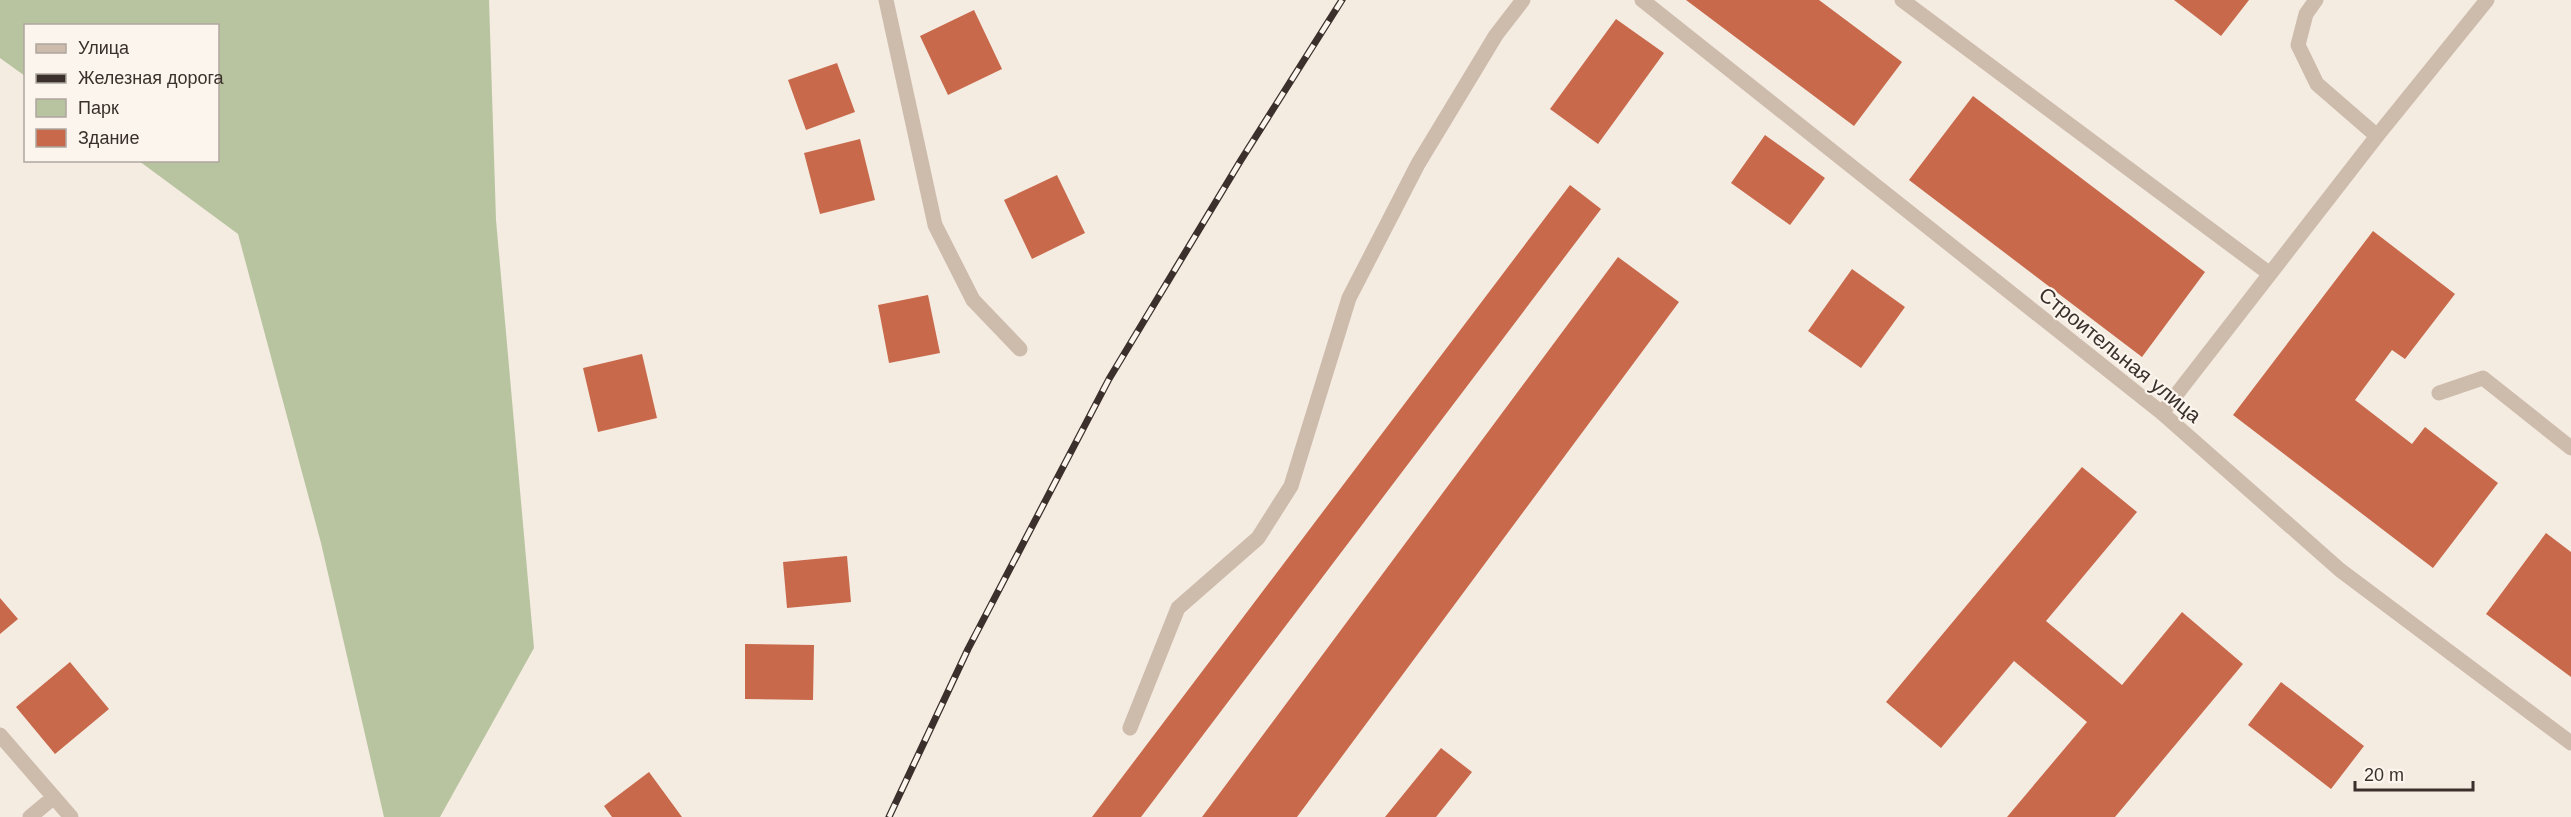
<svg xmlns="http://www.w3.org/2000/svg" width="2571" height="817" font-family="Arial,sans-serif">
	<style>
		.green { fill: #b8c4a0 }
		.building { fill: #c8694b }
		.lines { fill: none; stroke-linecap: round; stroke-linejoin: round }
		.minor { stroke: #cdbbac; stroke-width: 15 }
		.rail-casing { stroke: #3b302b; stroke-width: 7 }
		.rail { stroke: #fbf5ee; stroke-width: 4.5; stroke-dasharray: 14; stroke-linecap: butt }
		.labels { text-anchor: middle; stroke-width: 4.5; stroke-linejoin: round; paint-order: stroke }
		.street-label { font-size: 21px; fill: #3b302b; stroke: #fbf5ee }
	</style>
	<rect width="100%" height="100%" fill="#f4ebe1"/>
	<path class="green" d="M 0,0 L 489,0 L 496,220 L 534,648 L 440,817 L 384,817 L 321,543 L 238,234 L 139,161 L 218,160 L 218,26 L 26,26 L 25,76 L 0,58 Z"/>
	<path class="building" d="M 1686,0 L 1819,0 L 1902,62 L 1854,126 Z
		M 2174,0 L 2249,0 L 2221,36 Z
		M 974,10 L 1002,69 L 948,95 L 920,36 Z
		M 1616,19 L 1664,53 L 1598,144 L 1550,109 Z
		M 837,63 L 855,112 L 806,130 L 788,80 Z
		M 1973,96 L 2205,272 L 2142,357 L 1909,180 Z
		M 1765,135 L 1825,178 L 1790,225 L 1731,183 Z
		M 860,139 L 875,200 L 820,214 L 804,153 Z
		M 1057,175 L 1085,233 L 1032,259 L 1004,200 Z
		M 1570,185 L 1601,209 L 1141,817 L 1092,817 Z
		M 2373,231 L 2455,294 L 2405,359 L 2392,350 L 2355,400 L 2412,444 L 2425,427 L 2498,483 L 2433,568 L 2233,415 Z
		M 1618,257 L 1679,302 L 1297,817 L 1202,817 Z
		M 1852,269 L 1905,307 L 1861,368 L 1808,331 Z
		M 928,295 L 940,353 L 889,363 L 878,305 Z
		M 642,354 L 657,418 L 598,432 L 583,368 Z
		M 2082,467 L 2137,512 L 2046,621 L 2122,685 L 2182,612 L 2243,664 L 2115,817 L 2007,817 L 2087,722 L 2014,661 L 1941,748 L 1886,702 Z
		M 2546,533 L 2571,552 L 2571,677 L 2486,614 Z
		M 847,556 L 851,602 L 787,608 L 783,562 Z
		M 0,598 L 18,619 L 0,634 Z
		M 745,644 L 814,645 L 813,700 L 745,699 Z
		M 70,662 L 109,709 L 55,754 L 16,707 Z
		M 2281,682 L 2364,746 L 2331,789 L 2248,725 Z
		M 1441,748 L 1472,772 L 1436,817 L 1385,817 Z
		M 649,772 L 682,817 L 612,817 L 604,806 Z"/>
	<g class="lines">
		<path class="minor" d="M 886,0 L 935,225 L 973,300 L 1020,349
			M 1642,0 L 2162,413 L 2340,570 L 2571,743
			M 1902,0 L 2270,274
			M 2316,0 L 2306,14 L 2298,45 L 2317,84 L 2377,136
			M 2439,393 L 2483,378 L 2571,448
			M 2162,413 L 2377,136 L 2487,0
			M 1130,728 L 1178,608 L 1258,538 L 1291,486 L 1349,298 L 1418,164 L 1496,35 L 1523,0
			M 0,735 L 71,817
			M 30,817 L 54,797"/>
		<g class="rail-casing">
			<path id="rail" d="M 889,817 L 968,649 L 1109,379 L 1241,160 L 1342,0"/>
		</g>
		<use href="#rail" class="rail"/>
	</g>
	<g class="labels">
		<g class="street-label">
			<text transform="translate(2120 355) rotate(39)" y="7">Строительная улица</text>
		</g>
	</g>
	<rect x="24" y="24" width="195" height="138" fill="#fbf5ee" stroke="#aea6a0" stroke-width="1.5"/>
	<rect x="36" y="44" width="30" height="9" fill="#cdbbac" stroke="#aea6a0" stroke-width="1.5"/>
	<text x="78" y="54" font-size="18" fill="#3b302b">Улица</text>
	<rect x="36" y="74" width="30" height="9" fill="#3b302b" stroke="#aea6a0" stroke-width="1.5"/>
	<text x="78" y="84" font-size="18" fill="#3b302b">Железная дорога</text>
	<rect x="36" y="99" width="30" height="18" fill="#b8c4a0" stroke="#aea6a0" stroke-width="1.5"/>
	<text x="78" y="114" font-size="18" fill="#3b302b">Парк</text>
	<rect x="36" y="129" width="30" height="18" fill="#c8694b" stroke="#aea6a0" stroke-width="1.5"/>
	<text x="78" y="144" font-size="18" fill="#3b302b">Здание</text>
	<path d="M2355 781v9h118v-9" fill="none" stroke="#3b302b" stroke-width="3"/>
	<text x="2364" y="781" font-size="18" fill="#3b302b" stroke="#fbf5ee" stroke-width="4.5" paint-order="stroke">20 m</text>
</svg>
